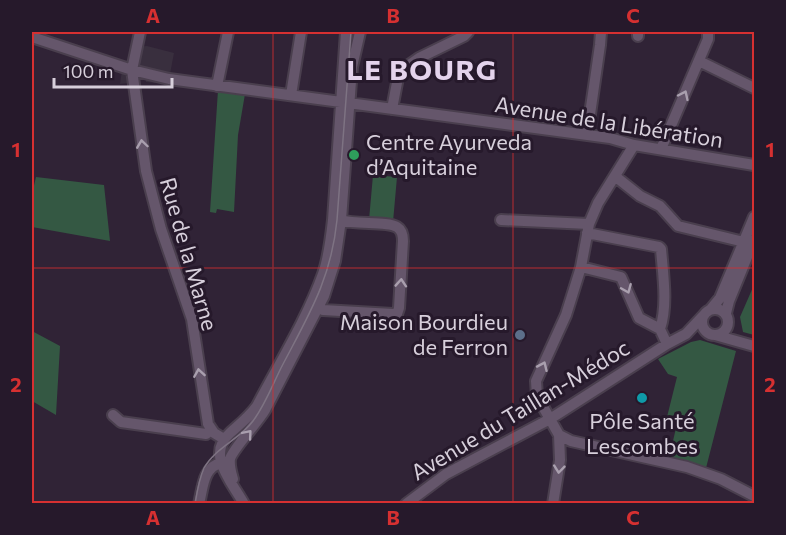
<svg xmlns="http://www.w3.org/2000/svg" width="786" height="535" font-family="Commissioner,sans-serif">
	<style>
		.commercial { fill: #392f3e }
		.green { fill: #345843 }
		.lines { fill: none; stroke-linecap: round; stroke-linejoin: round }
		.minor-casing { stroke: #4a3f4e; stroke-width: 14 }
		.minor { stroke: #65566b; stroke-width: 10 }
		.tram { stroke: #7e7383; stroke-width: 1.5 }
		.oneway { stroke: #a99fae }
		.grid { fill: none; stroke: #d63031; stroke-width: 1.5; stroke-opacity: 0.55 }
		.leisure-dot { fill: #2e9e5b; stroke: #26192b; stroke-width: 2 }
		.service-dot { fill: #5c6f8a; stroke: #26192b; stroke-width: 2 }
		.culture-dot { fill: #0f9aa8; stroke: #26192b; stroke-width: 2 }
		.labels { text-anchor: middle; stroke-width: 6; stroke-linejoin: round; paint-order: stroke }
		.street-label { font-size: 22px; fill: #d7cfdb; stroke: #26192b }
		.poi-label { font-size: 22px; fill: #d7cfdb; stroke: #26192b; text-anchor: start }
		.district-label { font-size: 28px; font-weight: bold; letter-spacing: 1.5px; fill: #e4d3ec; stroke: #26192b }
		.neatline { fill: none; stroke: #d63031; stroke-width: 2 }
		.grid-label { font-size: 20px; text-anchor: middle; font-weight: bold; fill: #d63031 }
	</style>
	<rect width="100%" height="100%" fill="#302336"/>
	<path class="commercial" d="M 147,46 L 174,53 L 170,74 L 180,85 L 146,82 L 146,77 L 138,76 L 129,83 L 120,84 L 122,70 L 91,62 L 93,52 L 130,63 L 134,47 Z"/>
	<path class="green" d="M 218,90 L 245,94 L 238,135 L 234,212 L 217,209 L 216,213 L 210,212 Z
		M 373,175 L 397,177 L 393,222 L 369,220 Z
		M 36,177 L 104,185 L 110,241 L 32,227 L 32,194 Z
		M 754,285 L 754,335 L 743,332 L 740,317 Z
		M 32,331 L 60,346 L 56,415 L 32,401 Z
		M 700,340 L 736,351 L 706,468 L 669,458 L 676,428 L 665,425 L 677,377 L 668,374 L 658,359 L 691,342 Z"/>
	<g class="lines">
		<g class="minor-casing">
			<path id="minor" d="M 140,32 L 132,70 L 146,171 L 161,229 L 192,319 L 208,424 L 214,433 L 224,439
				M 638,32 L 638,36
				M 32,37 L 132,70 L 169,79 L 610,138 L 634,145 L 754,165
				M 699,61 L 754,88
				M 217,86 L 228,32
				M 291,95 L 301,32
				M 392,109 L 399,72 L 419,58 L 464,36 L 468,32
				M 587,135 L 600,45 L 601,32
				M 634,145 L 598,203 L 589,224 L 581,267 L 566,315 L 536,381 L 537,396 L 559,435 L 571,441 L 687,467 L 721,479 L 754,496
				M 661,149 L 708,39 L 708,32
				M 616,177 L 640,196 L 660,206 L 678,226 L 744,242
				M 501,220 L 589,224
				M 587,233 L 659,247 L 661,249 C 663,274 668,305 660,329 L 667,344
				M 581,267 L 621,277 L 639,318 L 660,329
				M 313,302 L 323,310 L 393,314 L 397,314 L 399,308 L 403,241 C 403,236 402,230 397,227 C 387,221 355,225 341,220
				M702 322a13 13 0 1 1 26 0a13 13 0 1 1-26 0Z
				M 711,309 L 720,298 L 754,217
				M 726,313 L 729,301 L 754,240
				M 715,335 L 754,346
				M 113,415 L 121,422 L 206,434 L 211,430
				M 233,479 C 231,472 229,466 230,459 C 232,450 258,422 265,410 L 324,296 L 335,261 L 341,220 L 352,67 L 360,32
				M 199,504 C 203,488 203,467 221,463
				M 244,504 C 233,483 205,455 230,433 C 240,424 249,417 257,406 C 279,364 307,319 323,274 C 329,257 331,238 333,220 L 346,32
				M 406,504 L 446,474 L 550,419 L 667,344 L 686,334 L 703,316
				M 553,504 L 560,460 L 559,435"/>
		</g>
		<use href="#minor" class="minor"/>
		<path class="tram" d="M 195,504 C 197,492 199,479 204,468 C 215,448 240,439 253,421 C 265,405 272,386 281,368 C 308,316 331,280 337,220 L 351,32"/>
	</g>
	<defs><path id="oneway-chevron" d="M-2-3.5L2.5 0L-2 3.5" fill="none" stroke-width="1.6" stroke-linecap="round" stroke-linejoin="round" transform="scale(1.5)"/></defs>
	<g class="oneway">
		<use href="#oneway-chevron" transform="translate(684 95) rotate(-65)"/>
		<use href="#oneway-chevron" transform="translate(142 144) rotate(-98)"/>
		<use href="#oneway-chevron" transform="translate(401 283) rotate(-86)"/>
		<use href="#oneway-chevron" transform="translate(627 289) rotate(67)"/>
		<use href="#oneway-chevron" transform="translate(543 366) rotate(-66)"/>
		<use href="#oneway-chevron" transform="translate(199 373) rotate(-99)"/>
		<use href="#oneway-chevron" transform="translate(248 434) rotate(-50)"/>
		<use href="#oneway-chevron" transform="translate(559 469) rotate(96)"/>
	</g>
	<path class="grid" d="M 273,32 L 273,504M 513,32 L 513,504M 32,268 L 754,268"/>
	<circle class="leisure-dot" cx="354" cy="155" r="6"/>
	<circle class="service-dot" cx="520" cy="335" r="6"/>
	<circle class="culture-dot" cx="642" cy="398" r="6"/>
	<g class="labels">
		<g class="street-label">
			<text transform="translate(609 122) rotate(9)" y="8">Avenue de la Libération</text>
			<text transform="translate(189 254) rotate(74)" y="8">Rue de la Marne</text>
			<text transform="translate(520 410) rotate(-31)" y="8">Avenue du Taillan-Médoc</text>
		</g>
		<g class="poi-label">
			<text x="366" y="150">Centre Ayurveda<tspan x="366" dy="25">d’Aquitaine</tspan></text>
			<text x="508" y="330" text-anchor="end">Maison Bourdieu<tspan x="508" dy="25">de Ferron</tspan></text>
			<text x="642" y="429" text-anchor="middle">Pôle Santé<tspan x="642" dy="25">Lescombes</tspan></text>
		</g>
		<g class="district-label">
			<text x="422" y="80">LE BOURG</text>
		</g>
	</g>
	<rect width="786" height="535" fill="none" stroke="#26192b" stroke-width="66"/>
	<path d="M54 78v9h118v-9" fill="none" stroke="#d7cfdb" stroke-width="3"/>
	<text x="63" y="78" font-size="18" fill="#d7cfdb" stroke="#26192b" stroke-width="4.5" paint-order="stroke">100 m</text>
	<rect x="33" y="33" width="720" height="469" class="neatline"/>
	<g class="grid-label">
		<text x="153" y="23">A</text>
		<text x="393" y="23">B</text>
		<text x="633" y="23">C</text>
		<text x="16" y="157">1</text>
		<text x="770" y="157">1</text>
		<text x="16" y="392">2</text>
		<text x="770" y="392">2</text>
		<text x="153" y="525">A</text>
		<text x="393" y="525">B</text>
		<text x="633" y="525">C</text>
	</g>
</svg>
